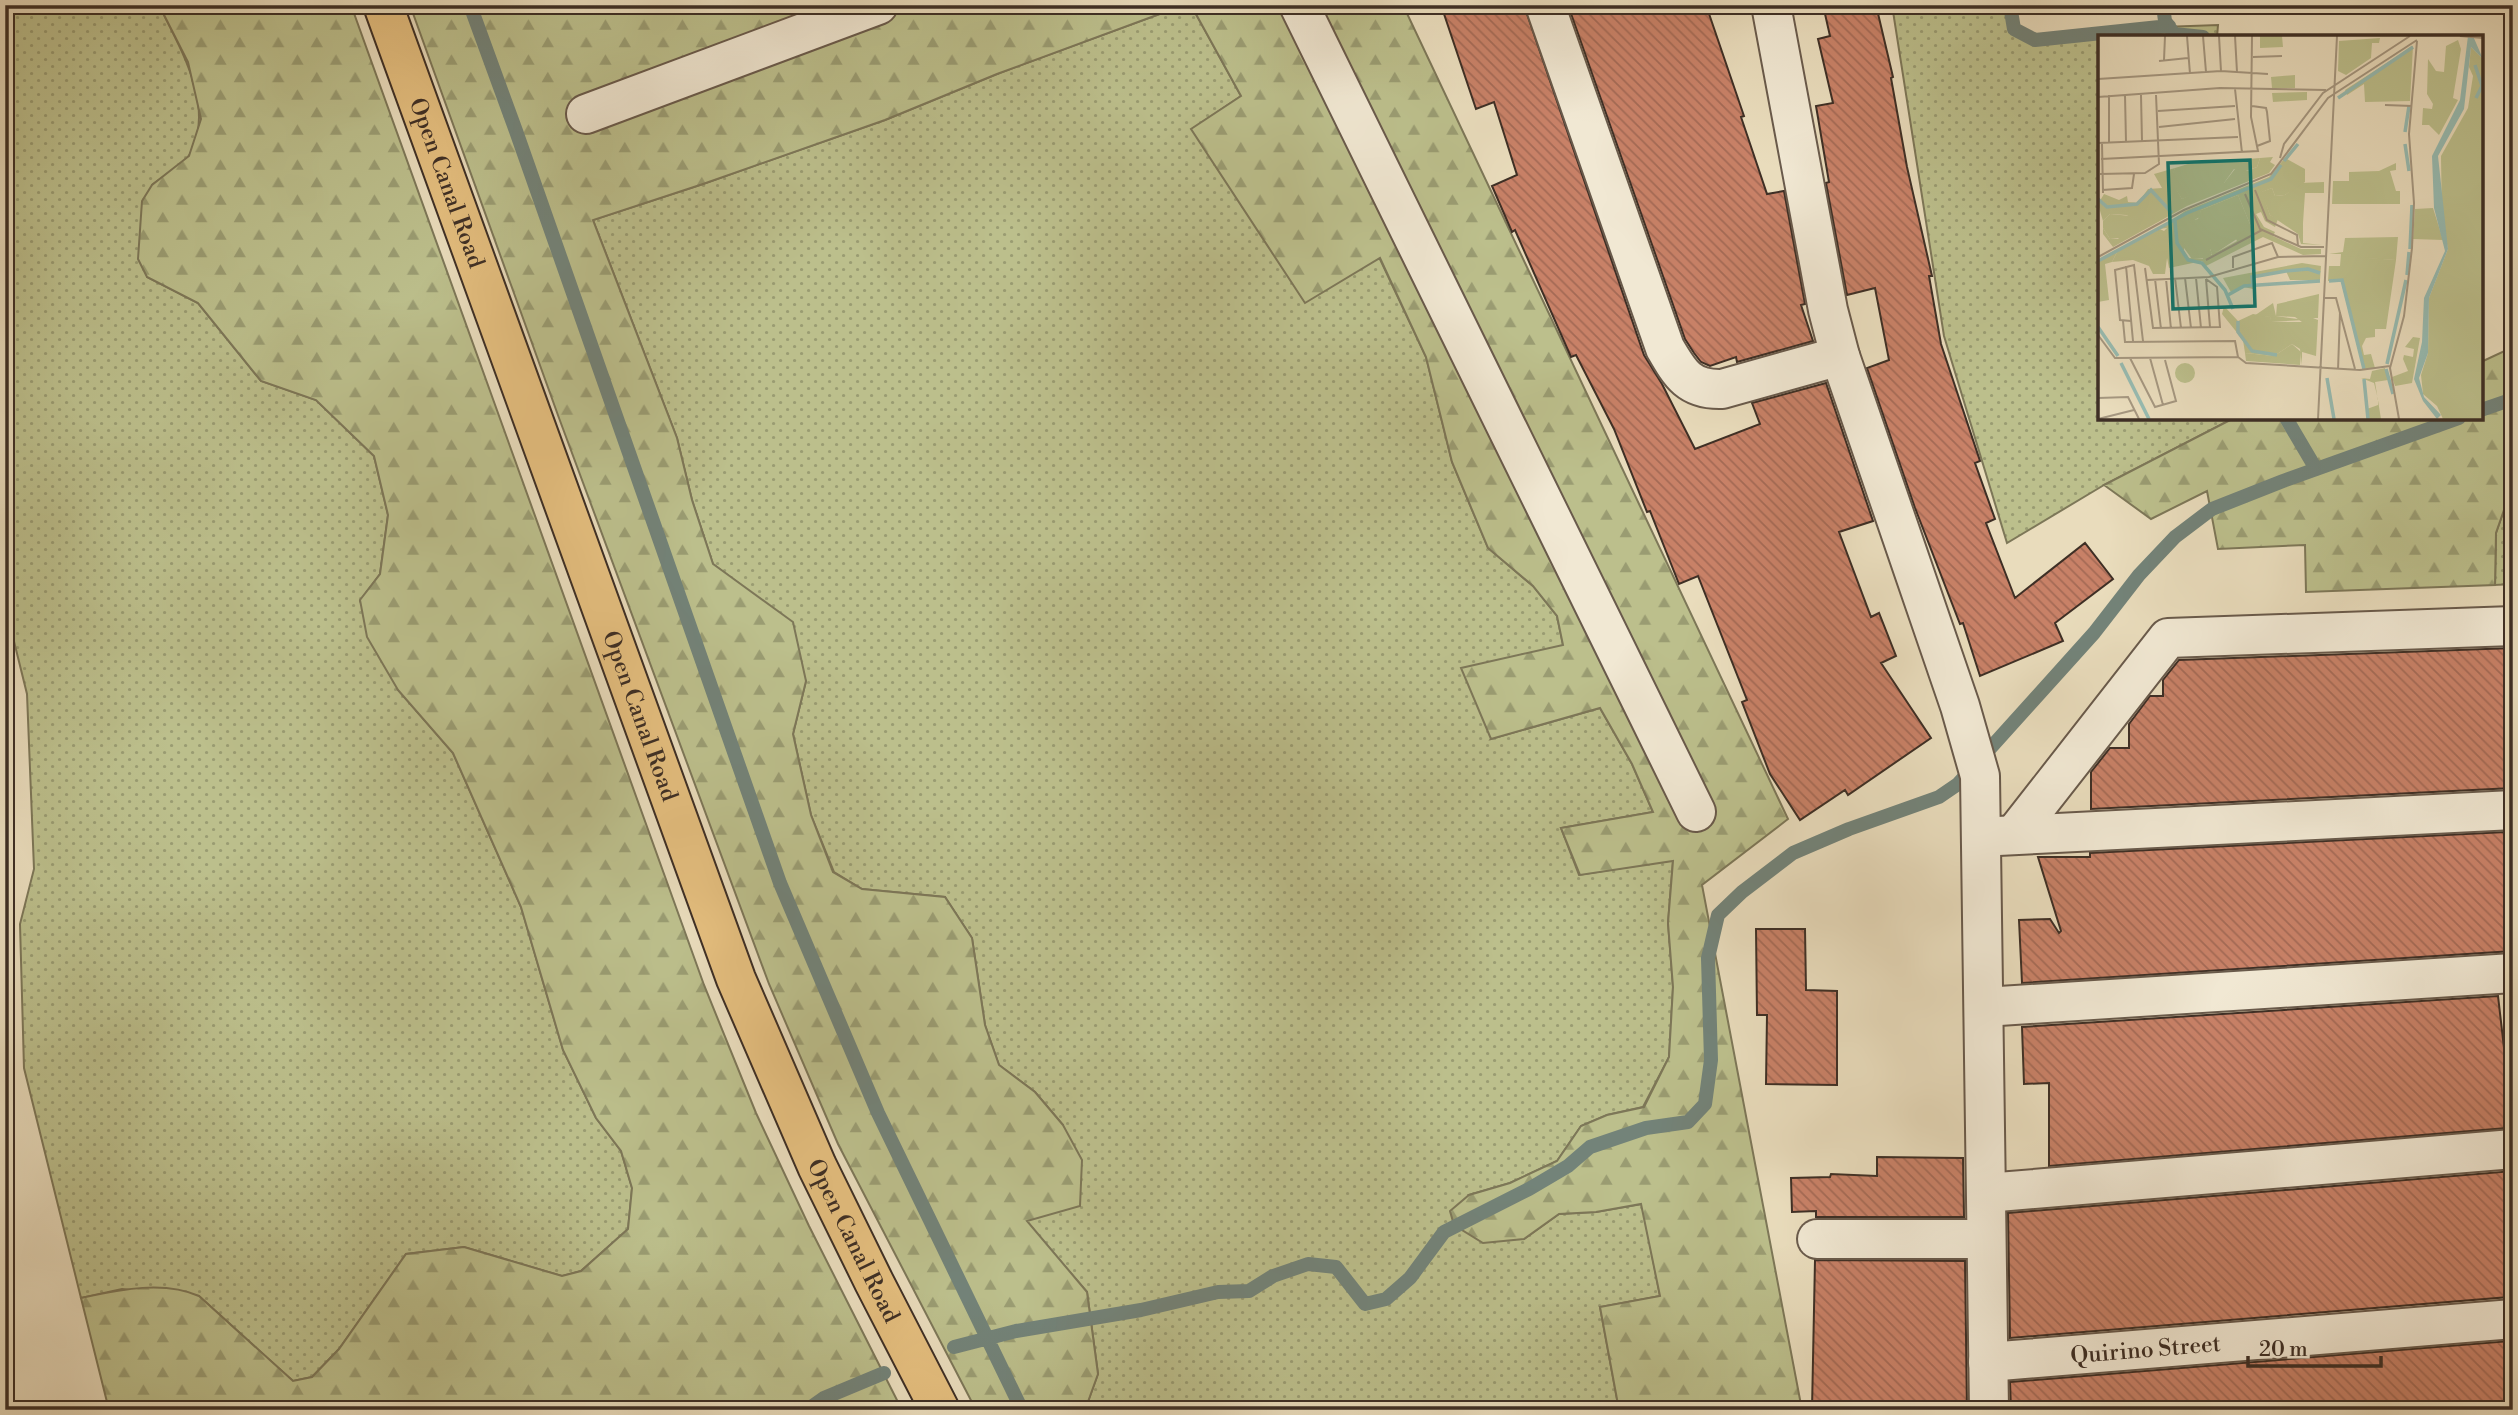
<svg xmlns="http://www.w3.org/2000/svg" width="2518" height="1415" font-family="'Libre Bodoni',serif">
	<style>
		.green { fill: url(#green-dots); stroke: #7d7758; stroke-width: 2 }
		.forest { fill: url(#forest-firs); stroke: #7d7758; stroke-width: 2 }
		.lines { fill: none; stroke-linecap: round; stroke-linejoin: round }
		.stream { stroke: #738379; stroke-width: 14 }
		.building { fill: url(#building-back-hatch); stroke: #3e2f25; stroke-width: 2 }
		.minor-casing { stroke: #695a4b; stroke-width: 42 }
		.major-casing { stroke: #3e2f25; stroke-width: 42 }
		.minor { stroke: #f1e8d3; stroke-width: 38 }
		.major { stroke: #e4be7e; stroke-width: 38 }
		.labels { text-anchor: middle; stroke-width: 5; stroke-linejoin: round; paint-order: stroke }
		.street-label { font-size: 23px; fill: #3e2f25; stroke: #f1e8d3 }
		.inset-river { fill: none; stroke: #97bbb1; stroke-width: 3.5 }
		.inset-road { fill: none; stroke: #a59780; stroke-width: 2 }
		.view { fill: #0f766e; fill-opacity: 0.15; stroke: #0f766e; stroke-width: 3.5 }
		.inset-edge { fill: none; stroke: #3e2f25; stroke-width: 3.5 }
	</style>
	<defs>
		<pattern id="green-dots" width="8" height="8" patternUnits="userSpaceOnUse" patternTransform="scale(1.75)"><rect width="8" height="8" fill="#bcbf8c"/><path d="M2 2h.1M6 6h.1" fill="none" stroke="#9a9c72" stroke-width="1.8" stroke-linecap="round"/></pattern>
		<pattern id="forest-firs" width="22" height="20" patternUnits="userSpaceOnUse" patternTransform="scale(1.75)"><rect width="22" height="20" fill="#bcbf8c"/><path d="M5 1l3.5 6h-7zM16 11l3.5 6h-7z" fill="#9a9c72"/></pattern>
		<pattern id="building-back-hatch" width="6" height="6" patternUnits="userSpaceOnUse" patternTransform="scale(1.75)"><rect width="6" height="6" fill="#c88167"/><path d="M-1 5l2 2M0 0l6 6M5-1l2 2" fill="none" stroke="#a46a55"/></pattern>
	</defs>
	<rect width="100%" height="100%" fill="#e9dcbc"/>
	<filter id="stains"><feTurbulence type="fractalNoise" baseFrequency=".00286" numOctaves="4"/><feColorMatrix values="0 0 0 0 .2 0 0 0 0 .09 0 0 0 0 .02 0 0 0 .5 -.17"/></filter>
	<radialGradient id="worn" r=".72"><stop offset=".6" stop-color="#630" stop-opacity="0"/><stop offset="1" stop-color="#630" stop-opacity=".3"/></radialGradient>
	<path class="green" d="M 5,5 L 159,5 C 180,48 216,107 190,154 C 185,164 162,177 152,185 L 147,277 L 198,303 L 261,381 L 316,400 L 374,456 L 388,515 L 380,574 L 360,601 L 398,690 L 453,753 L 521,907 L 563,1050 L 596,1118 L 621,1151 L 632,1188 L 628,1229 L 581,1271 L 562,1276 L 464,1247 L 406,1254 L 339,1349 L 312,1377 L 293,1381 L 199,1296 L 122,1289 L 81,1298 L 24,1068 L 20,924 L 34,869 L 27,694 L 8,617 L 5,555 Z
		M 1184,5 L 1191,5 L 1241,96 L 1192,129 L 1379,257 L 1426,357 L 1452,462 L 1488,548 L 1533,586 L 1557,616 L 1563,645 L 1491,739 L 1600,708 L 1632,764 L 1653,812 L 1561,828 L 1579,875 L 1673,860 L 1668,923 L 1673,987 L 1669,1057 L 1643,1107 L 1607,1115 L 1581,1126 L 1557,1161 L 1510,1183 L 1469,1195 L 1524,1239 L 1559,1214 L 1596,1212 L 1642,1204 L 1660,1296 L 1600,1307 L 1619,1410 L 1085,1410 L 1098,1374 L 1087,1292 L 1026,1221 L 1063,1125 L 1035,1092 L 999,1065 L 985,1025 L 972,938 L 945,897 L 862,889 L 834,872 L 811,815 L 793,734 L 806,681 L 741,585 L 713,564 L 692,500 L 677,438 L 593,220 L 703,184 L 885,120 L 997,74 Z
		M 1892,5 L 2010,5 L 2014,29 L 2036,40 L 2162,27 L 2218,25 L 2217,37 L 2100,37 L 2100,418 L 2234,418 L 2104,485 L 2007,543 L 1944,336 Z
		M 2513,484 L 2513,584 L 2495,585 L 2496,533 Z"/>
	<path class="forest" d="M 159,5 L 351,5 L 704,985 L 756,1113 L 809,1226 L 902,1410 L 109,1410 L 81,1298 C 119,1290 163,1280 199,1296 L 293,1381 L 312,1377 L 339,1349 L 406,1254 L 464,1247 L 562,1276 L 581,1271 L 628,1229 L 632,1188 L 621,1151 L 596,1118 L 563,1050 L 521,907 L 453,753 L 398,690 L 367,637 L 360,600 L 380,574 L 388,515 L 374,456 L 316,400 L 261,381 L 198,303 L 147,277 L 138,259 L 142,201 L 152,185 L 189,156 L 201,119 L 188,62 Z
		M 410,5 L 1184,5 L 997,74 L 885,120 L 703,184 L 593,220 L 677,438 L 692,500 L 713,564 L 793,622 L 806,681 L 793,734 L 811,815 L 833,872 L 862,889 L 945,897 L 972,938 L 985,1025 L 999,1065 L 1035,1092 L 1063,1125 L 1082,1160 L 1080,1206 L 1027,1221 L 1087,1292 L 1098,1374 L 1085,1410 L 976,1410 L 838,1144 L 769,984 L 559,418 Z
		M 1191,5 L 1403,5 L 1788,819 L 1702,885 L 1802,1410 L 1619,1410 L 1600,1307 L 1660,1296 L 1641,1204 L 1596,1212 L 1559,1214 L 1524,1239 L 1483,1243 L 1454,1225 L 1450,1211 L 1469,1195 L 1510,1183 L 1557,1161 L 1581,1126 L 1607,1115 L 1644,1107 L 1669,1057 L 1673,987 L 1668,923 L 1673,861 L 1580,875 L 1561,828 L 1653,812 L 1632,764 L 1600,708 L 1491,739 L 1461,668 L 1563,645 L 1557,616 L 1533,586 L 1488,548 L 1452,462 L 1426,357 L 1380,258 L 1305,303 L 1191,129 L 1241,96 Z
		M 2513,347 L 2513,484 L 2496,533 L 2495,585 L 2306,592 L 2305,545 L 2218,549 L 2207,491 L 2151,519 L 2104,485 L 2234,418 L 2481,418 L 2481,362 Z"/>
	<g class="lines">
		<path class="stream" d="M 470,5 L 516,131 L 780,883 L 878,1113 L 1022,1410
			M 2010,5 L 2014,29 L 2035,40 L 2169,26
			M 2163,5 L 2165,21 L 2174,34 L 2203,37
			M 2481,410 L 2513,399
			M 2286,418 L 2316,469
			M 954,1347 L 1016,1331 L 1141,1310 L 1218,1292 L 1249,1291 L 1273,1276 L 1308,1264 L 1336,1267 L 1365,1304 L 1386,1299 L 1410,1278 L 1444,1232 L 1529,1189 L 1568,1166 L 1590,1147 L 1646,1128 L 1688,1122 L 1705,1104 L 1711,1060 L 1708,958 L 1718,915 L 1742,892 L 1793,853 L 1849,829 L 1939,797 L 1958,784 L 2094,633 L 2139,575 L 2175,537 L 2212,509 L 2283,481 L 2459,418
			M 807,1410 L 824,1398 L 884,1373"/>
	</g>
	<path class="building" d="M 1441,5 L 1524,5 L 1644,355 L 1662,384 L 1695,449 L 1760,424 L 1752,403 L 1826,383 L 1873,521 L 1839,532 L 1871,617 L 1879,613 L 1896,656 L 1881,663 L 1931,738 L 1848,795 L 1845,790 L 1800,820 L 1770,774 L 1742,702 L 1747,700 L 1698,576 L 1679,584 L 1650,511 L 1647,512 L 1614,429 L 1576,355 L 1571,357 L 1515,230 L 1512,232 L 1492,186 L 1517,175 L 1494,102 L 1476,109 Z
		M 1568,5 L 1706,5 L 1744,116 L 1741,117 L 1767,194 L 1784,191 L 1805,304 L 1801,305 L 1813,341 L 1737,362 L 1736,357 L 1710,366 L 1701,362 L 1694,353 L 1685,339 Z
		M 1823,5 L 1876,5 L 1893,77 L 1891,78 L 1907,167 L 1932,276 L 1929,276 L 1941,344 L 1980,461 L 1975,463 L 1995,519 L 1986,523 L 2015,598 L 2085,543 L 2113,579 L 2055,623 L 2063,641 L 1980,676 L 1963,623 L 1960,624 L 1915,508 L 1867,368 L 1889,360 L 1875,288 L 1847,295 L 1826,183 L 1829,182 L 1816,106 L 1833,103 L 1818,39 L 1830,36 Z
		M 2513,648 L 2513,788 L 2091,809 L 2091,772 L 2110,748 L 2129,748 L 2129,724 L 2150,696 L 2163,696 L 2163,680 L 2179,660 Z
		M 2506,832 L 2512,895 L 2513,951 L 2022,983 L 2019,920 L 2050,919 L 2059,933 L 2061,931 L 2038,857 L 2090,857 L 2090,853 Z
		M 1756,929 L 1805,929 L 1806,990 L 1837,991 L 1837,1085 L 1766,1084 L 1767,1015 L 1757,1015 Z
		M 2498,996 L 2506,1065 L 2507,1128 L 2049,1166 L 2049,1083 L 2024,1084 L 2022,1027 Z
		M 1877,1157 L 1963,1158 L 1964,1217 L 1816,1217 L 1816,1211 L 1792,1212 L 1791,1178 L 1830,1177 L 1831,1174 L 1877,1176 Z
		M 2513,1171 L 2513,1219 L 2508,1219 L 2509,1297 L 2010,1338 L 2008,1213 Z
		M 1815,1260 L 1965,1261 L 1967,1410 L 1812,1410 Z
		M 2510,1341 L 2510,1344 L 2513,1344 L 2513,1410 L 2418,1410 L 2418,1405 L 2245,1410 L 2011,1410 L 2010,1382 Z"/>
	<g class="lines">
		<g class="minor-casing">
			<g id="minor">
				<path d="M 1299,5 L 1696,812"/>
				<path d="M 1545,5 L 1665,348 C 1680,374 1689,390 1722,389 L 1840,356"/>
				<path d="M 1771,5 L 1828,310 L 1840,356 L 1960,706 L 1980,776 L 1989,1410"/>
				<path d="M 586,114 L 878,5"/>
				<path d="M 2014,835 L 2168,638 L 2513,626"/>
				<path d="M 1998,836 L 2513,810"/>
				<path d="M 1984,1007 L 2513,973"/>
				<path d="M 1986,1193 L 2513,1149"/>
				<path d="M 1817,1239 L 1986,1239"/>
				<path id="s1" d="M 1988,1362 L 2513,1319"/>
			</g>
		</g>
		<g class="major-casing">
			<g id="major">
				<path id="s2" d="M 383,5 L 736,979 L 817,1166 L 874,1282 L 940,1410"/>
			</g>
		</g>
		<use href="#minor" class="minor"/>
		<use href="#major" class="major"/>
	</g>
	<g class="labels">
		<g class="street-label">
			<text dy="8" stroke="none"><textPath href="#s2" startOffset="189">Open Canal Road</textPath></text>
			<text dy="8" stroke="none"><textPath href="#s2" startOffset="756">Open Canal Road</textPath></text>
			<text dy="8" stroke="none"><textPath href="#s2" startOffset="1323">Open Canal Road</textPath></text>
			<text dy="8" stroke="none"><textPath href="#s1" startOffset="158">Quirino Street</textPath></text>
		</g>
	</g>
	<g transform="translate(2098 35)">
		<rect width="385" height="385" fill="#e9dcbc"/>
		<path d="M 162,1 L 184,1 L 185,12 L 162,13 ZM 197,40 L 197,53 L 174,53 L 173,42 ZM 162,123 L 159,132 L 145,137 L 136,134 L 126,148 L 84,164 L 72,145 L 77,133 L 90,129 ZM 298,128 L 298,135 L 292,136 L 298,156 L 302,156 L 302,169 L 234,169 L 235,146 L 251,146 L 251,137 L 281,136 ZM 226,147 L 226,158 L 207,158 L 205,188 L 205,208 L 224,210 L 203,209 L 200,199 L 172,180 L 163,157 L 174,153 L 177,161 L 187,160 L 202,148 ZM 140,160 L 154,194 L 119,217 L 112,214 L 114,219 L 108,223 L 94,224 L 86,213 L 86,223 L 69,223 L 67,239 L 55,239 L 51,231 L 35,225 L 14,227 L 19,217 L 62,194 L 66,196 L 71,191 L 100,184 L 103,175 ZM 12,179 L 33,181 L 33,193 L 22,203 L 12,204 L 5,193 L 5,186 ZM 300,202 L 298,225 L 244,222 L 244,231 L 242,231 L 243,219 L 231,219 L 245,217 L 247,203 ZM 204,228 L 223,231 L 222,245 L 192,245 L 188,236 L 155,242 L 155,254 L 146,252 L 134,259 L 125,243 ZM 221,259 L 220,283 L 215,283 L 220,285 L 218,321 L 204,317 L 204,330 L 202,314 L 194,309 L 176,321 L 147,318 L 145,305 L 124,279 L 126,271 L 140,286 L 155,279 L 172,282 L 174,287 L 204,287 L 197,282 L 178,281 L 179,269 ZM 287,333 L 290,345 L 277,347 L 283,384 L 271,384 L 269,374 L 280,370 L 280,364 L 276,348 L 263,343 L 272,344 L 274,336 Z" fill="#bcbf8c"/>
		<path d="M 282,3 L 281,8 L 274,8 L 273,23 L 248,40 L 240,36 L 241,6 ZM 360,5 L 363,14 L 355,63 L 360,65 L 341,100 L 331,90 L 324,90 L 325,73 L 334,74 L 335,69 L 329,59 L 330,24 L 338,36 L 346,37 L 348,11 ZM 315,11 L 312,66 L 267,67 L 266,49 L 249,60 L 247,55 ZM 373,12 L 385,24 L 385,384 L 345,384 L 339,371 L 325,359 L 323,340 L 330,318 L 331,263 L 350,214 L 344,184 L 343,121 L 370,73 L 375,41 L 371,32 ZM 209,57 L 209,65 L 175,67 L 174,58 ZM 175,122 L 172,127 L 177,130 L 171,138 L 89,171 L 15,212 L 5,199 L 5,193 L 12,204 L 20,204 L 33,190 L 33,182 L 28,180 L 12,179 L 5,186 L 0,169 L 6,159 L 21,165 L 29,161 L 30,167 L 40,168 L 50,154 L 64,153 L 56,139 L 77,133 L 73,145 L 84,164 L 116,148 L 126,148 L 137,134 L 149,136 L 159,132 L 162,123 ZM 187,123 L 207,134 L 207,147 L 187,160 L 177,161 L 174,153 L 164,157 L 172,180 L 180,184 L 177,192 L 167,186 L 163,177 L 158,179 L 166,192 L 177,197 L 175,201 L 203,214 L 223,214 L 223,219 L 205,220 L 165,202 L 108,231 L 104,226 L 71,233 L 69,223 L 85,223 L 84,212 L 91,223 L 105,224 L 104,219 L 114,220 L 112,213 L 119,217 L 139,206 L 137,202 L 147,195 L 154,194 L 140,160 L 103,175 L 102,182 L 87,190 L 62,194 L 87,176 L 171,142 ZM 335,173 L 345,205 L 315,204 L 317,174 ZM 19,217 L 14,227 L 7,229 L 11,265 L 0,267 L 0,227 ZM 244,221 L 298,225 L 288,294 L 277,294 L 277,302 L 268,303 L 264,311 L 266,320 L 273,319 L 277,333 L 265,334 L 243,246 L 230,246 L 231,231 L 244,231 ZM 175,268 L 178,281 L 207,285 L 173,287 L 172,282 L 156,281 ZM 315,302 L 322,303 L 314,348 L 297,351 L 294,342 L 310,336 L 305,324 L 306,320 L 315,322 L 316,314 L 307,312 ZM 194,309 L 203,317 L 202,330 L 148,326 L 147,318 L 176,321 ZM77 338a10 10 0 1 1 20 0a10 10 0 1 1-20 0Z" fill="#bcbf8c"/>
		<path d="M 370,1 L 375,1 L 385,24 L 373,12 L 366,74 L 340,121 L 350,214 L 331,263 L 330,318 L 321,343 L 326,362 L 343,380 L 339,384 L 325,366 L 316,344 L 324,307 L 326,263 L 347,216 L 336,173 L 334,121 L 362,65 Z" fill="#97bbb1"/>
		<path class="inset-river" d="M 377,30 L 384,51 L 378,63M 240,63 L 315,12M 307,97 L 311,71M 307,109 L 311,136M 186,126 L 200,109M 0,164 L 9,172 L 39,169 L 53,155 L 74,178M 77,186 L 79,208 L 90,225 L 104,228 L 127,255 L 135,274M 312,214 L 314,170M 0,226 L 89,178 L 173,144 L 183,130M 309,240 L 311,217M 231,246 L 244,245 L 266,334M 155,250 L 154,242 L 188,236 L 210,234 L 222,238M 130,260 L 146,251 L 222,246M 140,286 L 140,297 L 154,316 L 179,320M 0,292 L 20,321M 23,328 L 51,384M 289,329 L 308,245M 288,334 L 295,359M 229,343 L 236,384M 266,344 L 270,384"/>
		<path class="inset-road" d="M 89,1 L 92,39M 105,1 L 108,37M 121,1 L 123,36M 137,1 L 139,37M 362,1 L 385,3M 155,22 L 184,21M 66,25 L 67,1M 61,26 L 90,23M 0,44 L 123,36 L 170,39M 137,54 L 144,118M 11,60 L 11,108M 27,60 L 28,107M 43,60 L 44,106M 0,62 L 122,53 L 228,55M 287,70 L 314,71M 154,71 L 168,73 L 169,77 L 172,106 L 159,111M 60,76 L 137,71M 61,92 L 137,84M 0,108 L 140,102M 4,108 L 5,158M 182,123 L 186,109 L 225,58 L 312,1M 3,124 L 160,116 L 153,82 L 154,1M 2,139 L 47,138 L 61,129 L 58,60M 4,155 L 34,153 L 36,139M 157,155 L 169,185 L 199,200 L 200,211M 147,159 L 162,194 L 203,212 L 226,212M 0,222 L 86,175 L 173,139 L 230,63 L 319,5M 108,225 L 164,195M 28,231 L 35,306M 47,233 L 55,293 L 122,292 L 119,252 L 108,244M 135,233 L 135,222 L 174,208 L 180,222M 77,243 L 83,293M 87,243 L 93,293M 98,243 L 103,293M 57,244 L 63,294M 68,244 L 73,294M 108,244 L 112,292M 49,245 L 111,242 L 180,222 L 229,221M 225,263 L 238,263 L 257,334M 25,286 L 27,307 L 137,306 L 140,322 L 148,328 L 262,335 L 292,331M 33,286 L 22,285 L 17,235 L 36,230 L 45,306M 0,300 L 17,323 L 140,322M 32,323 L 57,372 L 78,366 L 67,325M 52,323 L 65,370M 240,335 L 242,277M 0,363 L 30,362 L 41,384M 0,384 L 36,375M 220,384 L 239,1M 301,384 L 292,333 L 306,281 L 314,213 L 316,168 L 311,99 L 319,6"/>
		<path class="view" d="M 152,125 L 157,271 L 75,274 L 70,128 Z"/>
		<rect width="385" height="385" class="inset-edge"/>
	</g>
	<rect width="2518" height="1415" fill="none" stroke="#e9dcbc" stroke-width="28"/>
	<rect x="7" y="7" width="2504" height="1401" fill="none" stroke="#3e2f25" stroke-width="3.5"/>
	<rect x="14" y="14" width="2490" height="1387" fill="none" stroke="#3e2f25" stroke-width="2"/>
	<path d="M2248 1356v10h133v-10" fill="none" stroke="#3e2f25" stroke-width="3.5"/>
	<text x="2259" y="1356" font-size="21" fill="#3e2f25" stroke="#f1e8d3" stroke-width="5" paint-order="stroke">20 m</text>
	<rect width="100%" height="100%" filter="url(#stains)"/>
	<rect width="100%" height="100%" fill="url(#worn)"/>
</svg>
